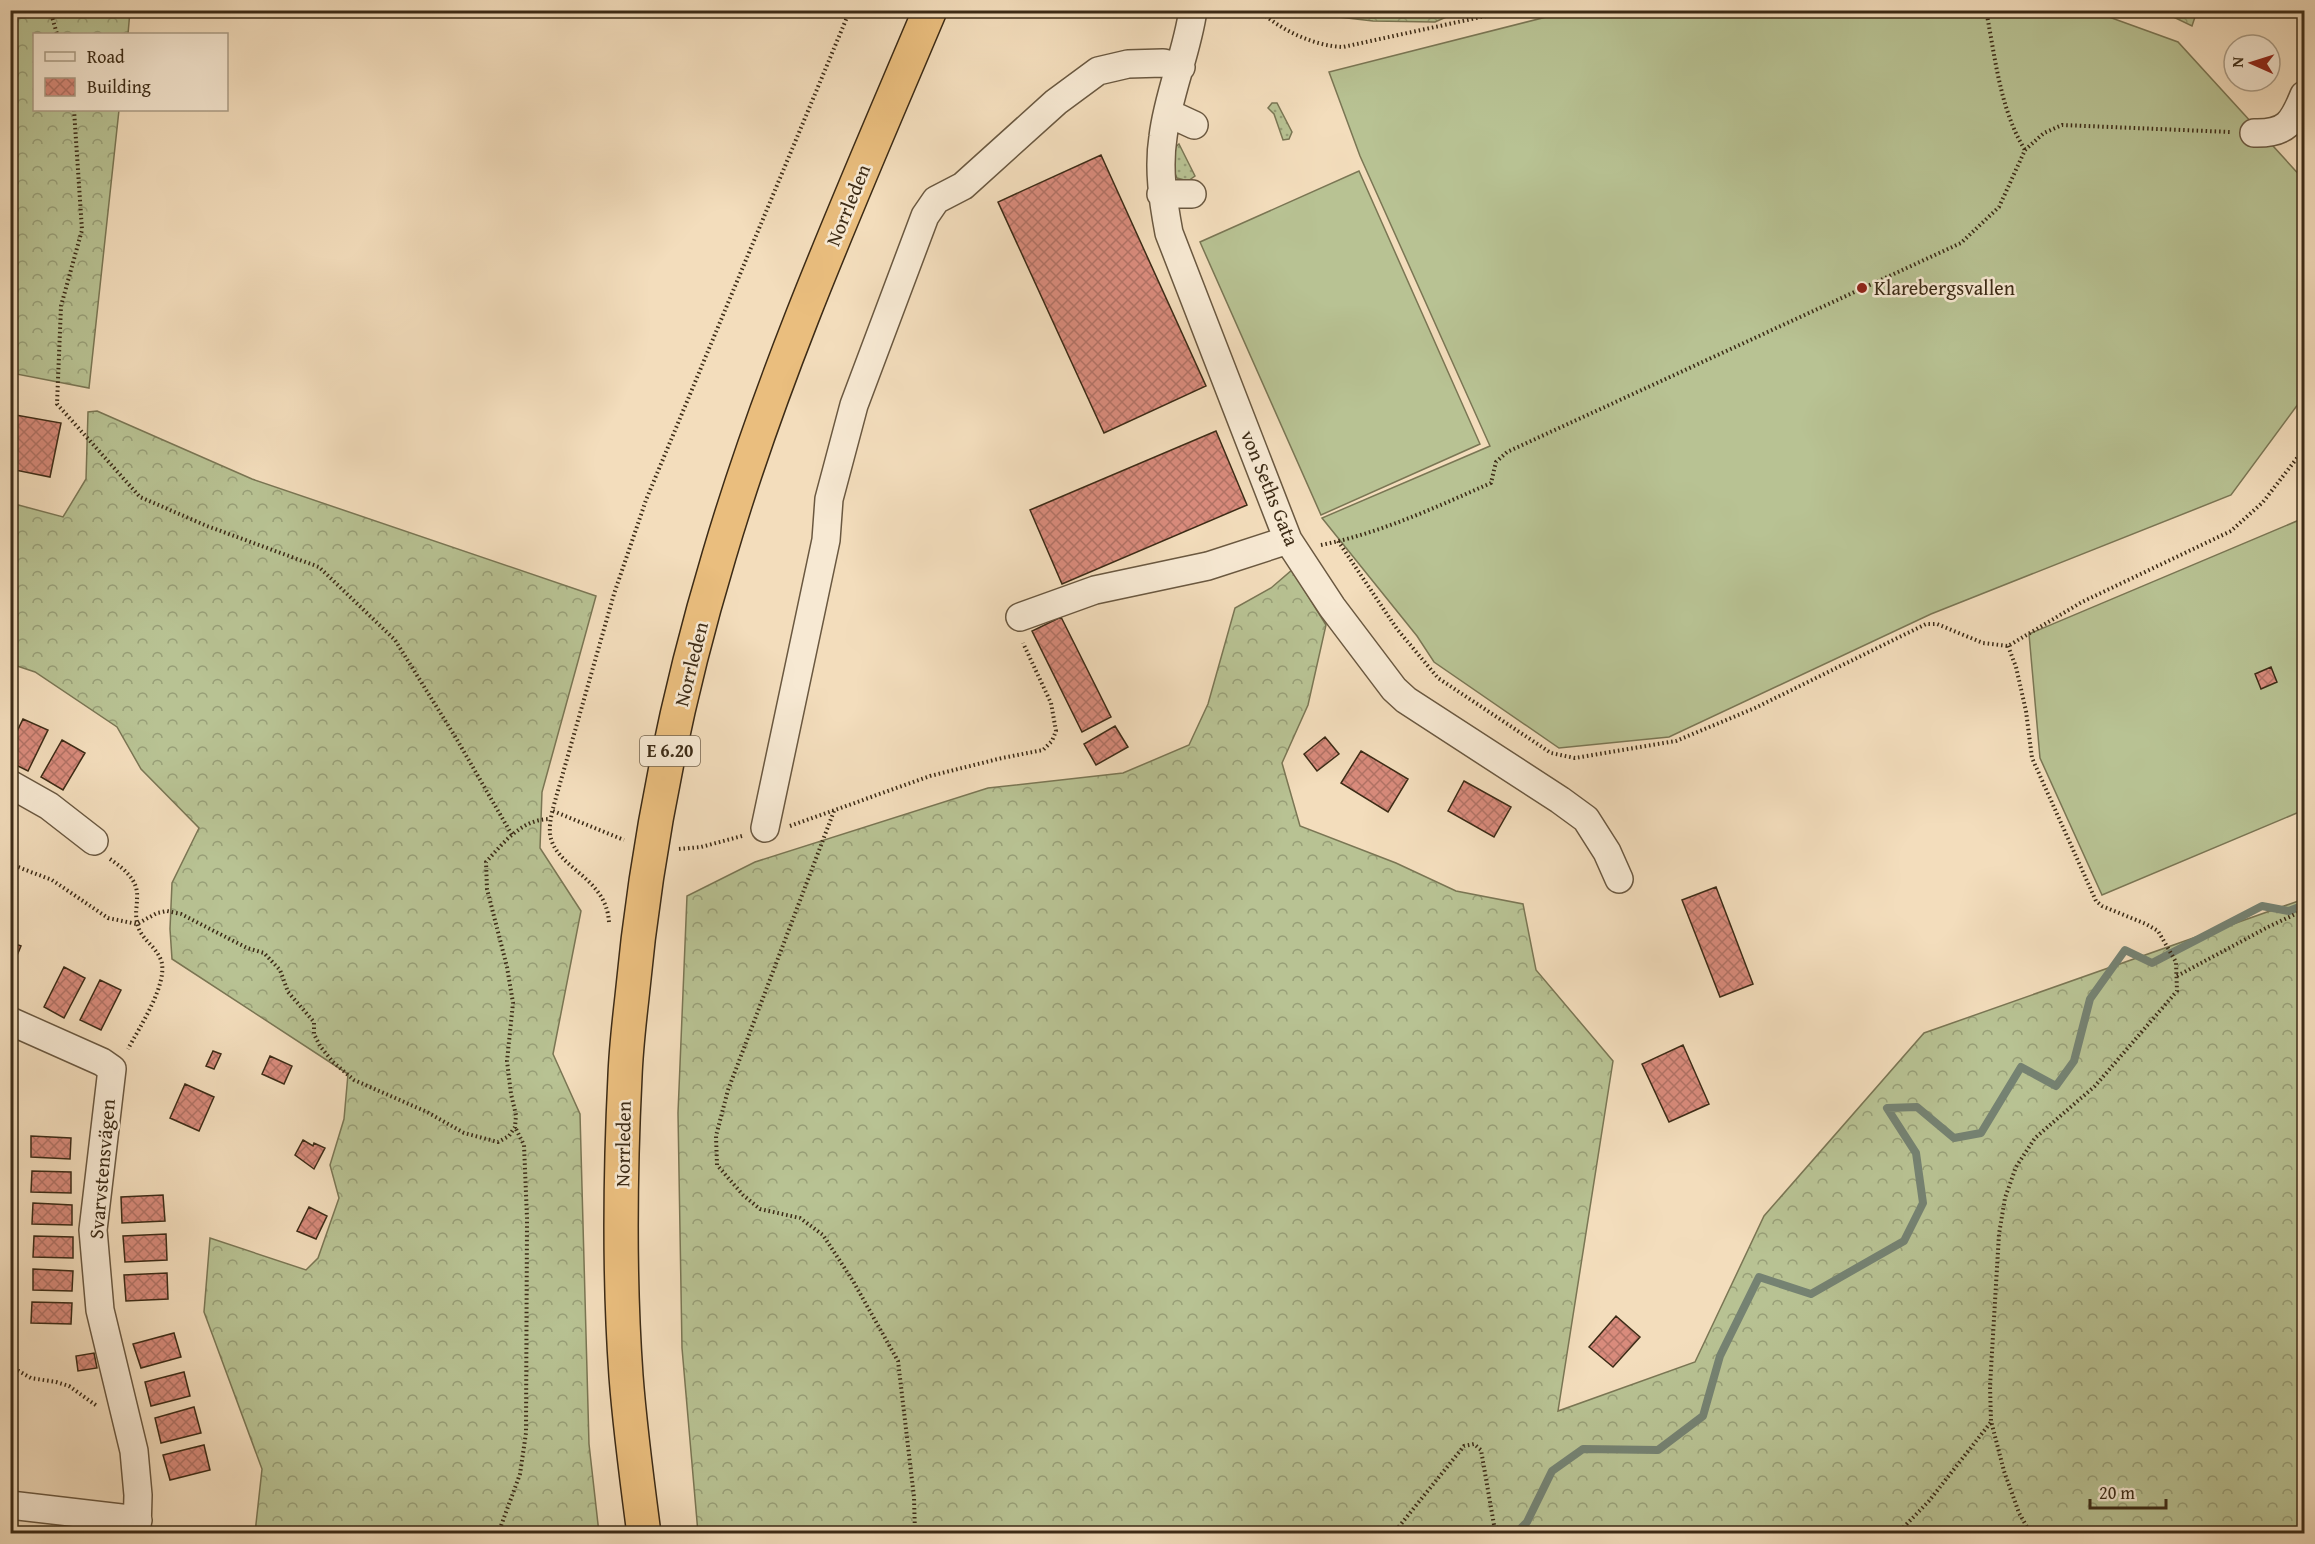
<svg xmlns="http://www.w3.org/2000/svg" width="2315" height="1544" font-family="'Gentium Book Plus',serif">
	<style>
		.grass { fill: url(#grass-dots); stroke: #7a7654; stroke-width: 1.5 }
		.forest { fill: url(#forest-crowns); stroke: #7a7654; stroke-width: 1.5 }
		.garden { fill: #b8c293; stroke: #7a7654; stroke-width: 1.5 }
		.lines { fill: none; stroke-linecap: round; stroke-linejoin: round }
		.stream { stroke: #758272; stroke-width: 8 }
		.building { fill: url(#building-cross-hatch); stroke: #3c2b16; stroke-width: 1.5 }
		.minor-casing { stroke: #6a5840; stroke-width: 30 }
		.highway-casing { stroke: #3c2b16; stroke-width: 36 }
		.path { stroke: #3c2b16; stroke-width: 4; stroke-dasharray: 1.5 3; stroke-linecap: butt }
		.minor { stroke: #f7e9d3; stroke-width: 27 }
		.highway { stroke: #eabe7e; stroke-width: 33 }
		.poi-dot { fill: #8f2418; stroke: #f7e9d3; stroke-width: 2 }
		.labels { text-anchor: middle; stroke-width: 5; stroke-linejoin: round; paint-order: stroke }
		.shield { fill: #f7e9d3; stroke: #74644f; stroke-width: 1.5 }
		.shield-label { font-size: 18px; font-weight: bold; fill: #3c2b16 }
		.street-label { font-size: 20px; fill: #3c2b16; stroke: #f7e9d3 }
		.poi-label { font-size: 20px; fill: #3c2b16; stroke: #f7e9d3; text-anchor: start }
	</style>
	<defs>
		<pattern id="grass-dots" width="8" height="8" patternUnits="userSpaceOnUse" patternTransform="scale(1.5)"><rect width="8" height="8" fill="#b8c293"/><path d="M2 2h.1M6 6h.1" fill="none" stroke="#979e77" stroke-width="1.8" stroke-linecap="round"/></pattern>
		<pattern id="forest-crowns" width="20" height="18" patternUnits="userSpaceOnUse" patternTransform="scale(1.5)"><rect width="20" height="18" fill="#b8c293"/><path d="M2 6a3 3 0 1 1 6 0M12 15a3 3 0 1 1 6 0" fill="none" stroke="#979e77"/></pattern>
		<pattern id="building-cross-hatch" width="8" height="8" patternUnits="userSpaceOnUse" patternTransform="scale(1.5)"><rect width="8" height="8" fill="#d98b7c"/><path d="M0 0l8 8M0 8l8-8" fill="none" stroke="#b17265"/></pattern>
	</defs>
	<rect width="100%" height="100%" fill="#f3ddbc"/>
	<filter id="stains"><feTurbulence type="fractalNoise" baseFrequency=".00333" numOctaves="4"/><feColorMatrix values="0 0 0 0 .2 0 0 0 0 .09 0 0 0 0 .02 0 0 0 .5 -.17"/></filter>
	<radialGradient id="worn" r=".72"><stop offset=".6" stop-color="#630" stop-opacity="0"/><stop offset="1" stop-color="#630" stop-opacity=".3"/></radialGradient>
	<path class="grass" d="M 1272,103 L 1277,103 L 1292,132 L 1289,139 L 1283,140 L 1274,114 L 1268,108 Z
		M 1179,144 L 1195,176 L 1188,181 L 1177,178 L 1173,169 L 1173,149 Z"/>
	<path class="forest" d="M 10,11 L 130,11 L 128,34 L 34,34 L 34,110 L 119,110 L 89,388 L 11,373 Z
		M 1303,11 L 1303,10 L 1460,11 L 1435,22 L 1373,21 L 1304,13 Z
		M 2161,11 L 2197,11 L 2192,26 Z
		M 97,411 L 252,479 L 596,596 L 542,792 L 540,848 L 581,911 L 553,1054 L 580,1114 L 589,1444 L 599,1533 L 255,1533 L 262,1469 L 204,1312 L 210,1238 L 306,1270 L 318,1258 L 339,1198 L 330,1165 L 344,1119 L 348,1074 L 172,959 L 170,929 L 172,883 L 199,828 L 141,769 L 117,727 L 35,672 L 11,664 L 11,503 L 63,517 L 86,479 L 88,412 Z
		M 1292,570 L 1326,625 L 1308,705 L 1282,763 L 1300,826 L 1396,863 L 1456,891 L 1523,904 L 1536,970 L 1613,1061 L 1558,1411 L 1695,1362 L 1764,1216 L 1924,1033 L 2304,899 L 2304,1533 L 698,1533 L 682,1348 L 678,1113 L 687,896 L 755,862 L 988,788 L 1123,773 L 1189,745 L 1208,704 L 1235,608 L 1271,588 Z"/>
	<path class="garden" d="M 1570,11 L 2083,11 L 2109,17 L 2178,42 L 2304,180 L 2304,396 L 2231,495 L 1931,614 L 1669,737 L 1559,748 L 1434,662 L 1417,636 L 1322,518 L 1490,446 L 1360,156 L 1329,72 Z
		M 1359,171 L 1480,444 L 1321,515 L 1200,242 Z
		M 2304,518 L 2304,810 L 2102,895 L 2040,758 L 2029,634 Z"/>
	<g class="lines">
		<path class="stream" d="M 1521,1528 L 1527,1522 L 1552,1471 L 1583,1449 L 1658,1450 L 1703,1416 L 1720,1356 L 1759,1277 L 1811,1294 L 1904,1241 L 1923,1203 L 1916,1153 L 1887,1108 L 1917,1107 L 1954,1138 L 1981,1133 L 2021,1067 L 2056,1086 L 2074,1061 L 2090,999 L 2125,950 L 2152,963 L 2262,906 L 2289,911 L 2304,905"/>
	</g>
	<path class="building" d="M 1101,155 L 1206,386 L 1104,433 L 998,202 Z
		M 10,414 L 61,423 L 50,477 L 10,469 Z
		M 1216,431 L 1247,505 L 1062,584 L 1030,510 Z
		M 1061,617 L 1111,717 L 1082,732 L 1032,631 Z
		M 2271,667 L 2277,682 L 2261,689 L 2255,674 Z
		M 23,719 L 48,730 L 28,771 L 10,762 L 10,746 Z
		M 1115,726 L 1128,747 L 1096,765 L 1084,744 Z
		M 1325,737 L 1339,754 L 1317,771 L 1304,754 Z
		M 62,740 L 85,753 L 63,790 L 41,777 Z
		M 1361,751 L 1408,779 L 1388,812 L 1341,783 Z
		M 1464,781 L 1511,807 L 1494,837 L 1448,811 Z
		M 1716,887 L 1753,984 L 1720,997 L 1682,900 Z
		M 10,942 L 21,946 L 10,972 Z
		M 64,967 L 85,978 L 64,1018 L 44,1007 Z
		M 100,980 L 121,990 L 101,1030 L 80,1020 Z
		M 1683,1045 L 1709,1104 L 1669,1122 L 1642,1064 Z
		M 213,1051 L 221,1054 L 214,1069 L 206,1066 Z
		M 270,1056 L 292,1066 L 284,1084 L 262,1074 Z
		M 185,1084 L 214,1097 L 199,1131 L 170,1118 Z
		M 31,1136 L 71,1138 L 70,1159 L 31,1157 Z
		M 303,1140 L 313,1146 L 314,1143 L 325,1148 L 314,1169 L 295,1155 Z
		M 32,1171 L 71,1172 L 71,1193 L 31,1192 Z
		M 163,1195 L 165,1221 L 122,1223 L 121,1197 Z
		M 33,1203 L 72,1205 L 72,1225 L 32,1224 Z
		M 309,1207 L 327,1216 L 316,1239 L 297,1231 Z
		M 166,1234 L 167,1260 L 125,1262 L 123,1236 Z
		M 34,1236 L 73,1237 L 73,1258 L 33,1257 Z
		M 33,1269 L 73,1271 L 72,1291 L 33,1290 Z
		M 167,1273 L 168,1299 L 126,1301 L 124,1275 Z
		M 32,1302 L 72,1303 L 71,1324 L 31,1323 Z
		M 1616,1316 L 1640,1337 L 1613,1367 L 1589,1347 Z
		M 174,1333 L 181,1357 L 141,1368 L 133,1344 Z
		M 94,1353 L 97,1368 L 78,1371 L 76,1356 Z
		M 184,1372 L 190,1396 L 151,1406 L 145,1382 Z
		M 194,1407 L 201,1433 L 161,1443 L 155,1418 Z
		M 204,1445 L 210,1470 L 170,1480 L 163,1455 Z"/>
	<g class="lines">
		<g class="minor-casing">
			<path id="minor" d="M 1193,10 C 1187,53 1168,94 1163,137 C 1158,169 1163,201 1169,233 L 1288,540 L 1332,607 L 1394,689 L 1406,700 L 1560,800 L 1586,819 L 1607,852 L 1619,879
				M 1168,113 L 1194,125
				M 2254,133 C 2287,134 2293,122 2304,95
				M 1161,194 L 1192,194
				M 1020,617 L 1095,590 L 1208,566 L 1288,540
				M 10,784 L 49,806 L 94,841
				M 765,828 L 826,540 L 829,499 L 854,405 L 925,216 L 936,200 L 963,186 L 1056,102 L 1098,71 L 1128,64 L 1163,63 L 1181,67
				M 10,1021 L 102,1062 L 112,1069 L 93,1230 L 100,1310 L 134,1451 L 138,1495 L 137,1534
				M 10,1505 L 138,1520"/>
		</g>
		<g class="highway-casing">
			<path id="highway" d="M 644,1534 C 637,1481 630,1429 626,1376 C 619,1277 620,1176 625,1076 C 626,1050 629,1023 632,997 C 646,848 676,699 719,556 C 774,369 854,190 930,10"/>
		</g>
		<path class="path" d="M 50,10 L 57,34
			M 1259,10 C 1280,30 1314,46 1343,47 L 1513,10
			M 1986,10 C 1995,56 2000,110 2025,150
			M 74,110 L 82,230 L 61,306 L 57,404 L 140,497 L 207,526 L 319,567 L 395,640 L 456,738 L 512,835
			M 1338,541 L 1397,629 L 1438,678 L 1551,753 L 1575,758 L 1676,741 L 1755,708 L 1926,624 L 1937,624 L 1983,643 L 2008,646 L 2082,602 L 2231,531 L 2263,502 L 2304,449
			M 1321,545 C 1381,533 1436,507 1491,483 L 1496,462 L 1507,452 L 1961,243 L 1999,207 L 2025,150 L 2044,133 L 2062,125 L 2230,132
			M 2008,646 L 2016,667 L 2026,711 L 2032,758 L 2096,901 L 2102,906 L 2146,924 L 2158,931 L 2176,962 L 2177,991 L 2095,1086 L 2035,1138 L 2016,1167 L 2005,1198 L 1999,1234 L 1990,1386 L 1991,1421 L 2004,1471 L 2019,1513 L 2031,1534
			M 553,811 L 624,840
			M 834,811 L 728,1090 L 716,1136 L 717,1165 L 743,1195 L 760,1209 L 800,1218 L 823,1235 L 853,1281 L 898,1361 L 914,1497 L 915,1534
			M 790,826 L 930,776 L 1002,758 L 1043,750 L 1052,741 L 1056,731 L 1051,703 L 1023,643
			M 679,849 L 701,847 L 742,836
			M 110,859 C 124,869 139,880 137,899 C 137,906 135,914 137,922 C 139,938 155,945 161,960 C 169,983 139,1028 128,1049
			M 10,864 L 52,880 L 108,918 L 137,924 L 157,913 L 167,911 L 181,914 L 247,948 L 264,953 L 280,970 L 288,992 L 314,1022 L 314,1034 L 320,1046 L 333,1062 L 354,1080 L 427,1112 L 464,1133 L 498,1142 L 509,1136 L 515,1127 L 516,1115 L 511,1094 L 507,1061 L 513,1003 L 507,967 L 487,889 L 486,862 C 504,842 522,819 550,819
			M 609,922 C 606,876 555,869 550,834 C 549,823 552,812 555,801 L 614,594 L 646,500 L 850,10
			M 2177,976 L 2268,927 L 2304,910
			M 10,1366 L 31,1378 L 56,1382 L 69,1386 L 97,1406
			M 498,1534 L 520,1474 L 526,1433 L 527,1218 L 524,1145 L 515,1127
			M 1393,1534 L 1464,1446 L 1474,1444 L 1481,1450 L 1494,1525 L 1504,1534
			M 1897,1534 L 1929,1501 L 1991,1422"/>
		<use href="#minor" class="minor"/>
		<use href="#highway" class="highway"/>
	</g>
	<circle class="poi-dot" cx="1862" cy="288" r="6"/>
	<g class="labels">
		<rect class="shield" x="640" y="736" width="60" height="30" rx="4.5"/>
		<g class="shield-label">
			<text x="670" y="757">E 6.20</text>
		</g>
		<g class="street-label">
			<text transform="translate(848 205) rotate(-68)" y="7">Norrleden</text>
			<text transform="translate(1270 488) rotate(68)" y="7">von Seths Gata</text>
			<text transform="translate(691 664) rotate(-76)" y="7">Norrleden</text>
			<text transform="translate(623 1144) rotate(-89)" y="7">Norrleden</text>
			<text transform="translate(102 1169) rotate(-85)" y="7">Svarvstensvägen</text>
		</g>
		<g class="poi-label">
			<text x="1874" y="295">Klarebergsvallen</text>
		</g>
	</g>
	<rect width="2315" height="1544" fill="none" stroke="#f3ddbc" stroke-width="36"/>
	<rect x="12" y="12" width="2291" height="1520" fill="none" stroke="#3c2b16" stroke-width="3"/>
	<rect x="18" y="18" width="2279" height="1508" fill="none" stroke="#3c2b16" stroke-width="1.5"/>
	<rect x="33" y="33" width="195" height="78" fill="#f7e9d3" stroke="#ac9d87" stroke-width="1.5"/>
	<rect x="45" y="52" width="30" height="9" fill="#f7e9d3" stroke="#ac9d87" stroke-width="1.5"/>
	<text x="87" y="63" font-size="18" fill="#3c2b16">Road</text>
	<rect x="45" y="78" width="30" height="18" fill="url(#building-cross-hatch)" stroke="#ac9d87" stroke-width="1.5"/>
	<text x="87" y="93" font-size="18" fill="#3c2b16">Building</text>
	<g transform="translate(2252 63) rotate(273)"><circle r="28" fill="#f7e9d3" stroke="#ac9d87" stroke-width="1.5"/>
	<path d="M0-4.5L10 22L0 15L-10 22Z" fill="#8f2418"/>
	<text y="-9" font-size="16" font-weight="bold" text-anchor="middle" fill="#3c2b16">N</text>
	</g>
	<path d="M2090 1499v9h76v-9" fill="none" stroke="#3c2b16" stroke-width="3"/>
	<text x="2099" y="1499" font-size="18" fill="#3c2b16" stroke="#f7e9d3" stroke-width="4.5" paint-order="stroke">20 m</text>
	<rect width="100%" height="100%" filter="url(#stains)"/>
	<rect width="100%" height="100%" fill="url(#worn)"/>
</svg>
